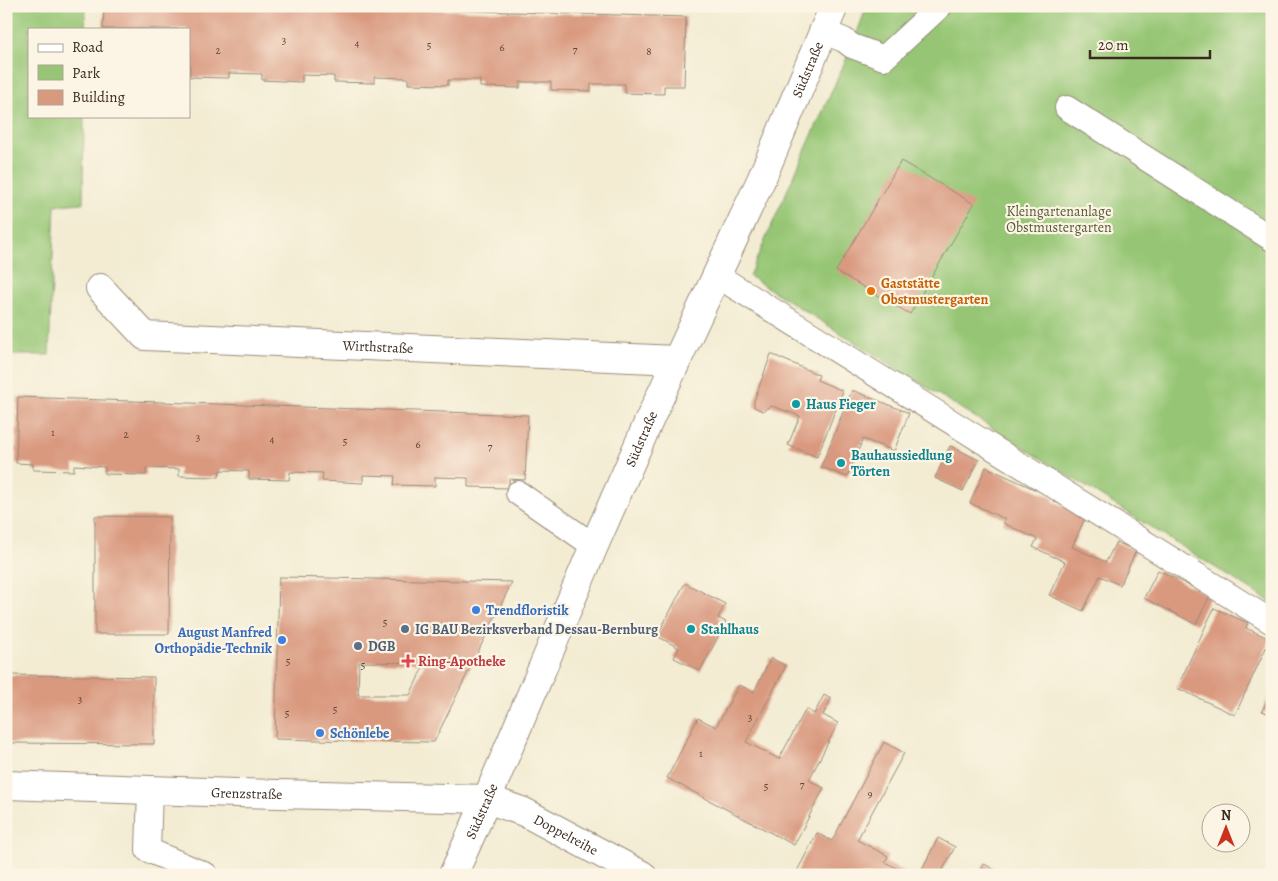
<svg xmlns="http://www.w3.org/2000/svg" width="1278" height="881" font-family="Alegreya,serif">
	<style>
		.green { fill: #96c675; stroke: #68784a }
		.building { fill: #d9997f; fill-rule: evenodd }
		.lines { fill: none; stroke-linecap: round; stroke-linejoin: round }
		.service-casing { stroke: #978b78; stroke-width: 26 }
		.minor-casing { stroke: #978b78; stroke-width: 30 }
		.service { stroke: #fff; stroke-width: 24 }
		.minor { stroke: #fff; stroke-width: 28 }
		.food-dot { fill: #e8710a; stroke: #fcf5e5; stroke-width: 2 }
		.culture-dot { fill: #0f9aa8; stroke: #fcf5e5; stroke-width: 2 }
		.shop-dot { fill: #3f7fe0; stroke: #fcf5e5; stroke-width: 2 }
		.service-dot { fill: #5c6f8a; stroke: #fcf5e5; stroke-width: 2 }
		.health-dot { fill: #e0444e; stroke: #fcf5e5; stroke-width: 2 }
		.labels { text-anchor: middle; stroke-width: 4.5; stroke-linejoin: round; paint-order: stroke }
		.number-label { font-size: 11px; fill: #624636 }
		.street-label { font-size: 14px; fill: #3b2a1e; stroke: #fcf5e5 }
		.park-label { font-size: 14px; fill: #565938; stroke: #fcf5e5 }
		.food-label { font-size: 14px; font-weight: bold; fill: #c56008; stroke: #fcf5e5; text-anchor: start }
		.culture-label { font-size: 14px; font-weight: bold; fill: #0d838f; stroke: #fcf5e5; text-anchor: start }
		.shop-label { font-size: 14px; font-weight: bold; fill: #366cbe; stroke: #fcf5e5; text-anchor: start }
		.service-label { font-size: 14px; font-weight: bold; fill: #4e5e75; stroke: #fcf5e5; text-anchor: start }
		.health-label { font-size: 14px; font-weight: bold; fill: #be3a42; stroke: #fcf5e5; text-anchor: start }
	</style>
	<rect width="100%" height="100%" fill="#fcf5e5"/>
	<filter id="ink" filterUnits="userSpaceOnUse"><feTurbulence type="fractalNoise" baseFrequency=".02" numOctaves="2"/><feDisplacementMap in="SourceGraphic" scale="10" xChannelSelector="R" yChannelSelector="G"/><feConvolveMatrix kernelMatrix="1 2 1 2 8 2 1 2 1" color-interpolation-filters="sRGB"/></filter>
	<filter id="wash" filterUnits="userSpaceOnUse"><feTurbulence type="fractalNoise" baseFrequency=".0096" numOctaves="4" result="noise"/><feDisplacementMap in="SourceGraphic" scale="20" xChannelSelector="R" yChannelSelector="G"/><feGaussianBlur stdDeviation="1.12" result="paint"/><feColorMatrix in="noise" values="0 0 0 0 0 0 0 0 0 0 0 0 0 0 0 0 0 1.4 0 .05"/><feComposite in="paint" operator="in"/></filter>
	<g filter="url(#wash)">
		<rect width="100%" height="100%" fill="#f3ecd3"/>
		<path class="green" d="M 6,6 L 86,6 L 85,29 L 29,29 L 29,116 L 84,116 L 83,203 L 55,205 L 49,355 L 6,355 Z
			M 867,6 L 1272,6 L 1272,603 L 749,276 L 852,46 Z"/>
		<g id="blocks">
			<path class="building" d="M 104,6 L 303,6 L 686,17 L 684,86 L 664,86 L 664,94 L 625,93 L 625,84 L 591,84 L 591,91 L 551,90 L 551,82 L 520,82 L 520,88 L 480,87 L 480,80 L 448,80 L 448,85 L 408,84 L 408,78 L 374,77 L 374,83 L 334,82 L 334,76 L 302,75 L 302,82 L 262,80 L 262,74 L 229,73 L 229,78 L 190,77 L 189,29 L 103,29 Z
				M 901,161 L 974,204 L 910,314 L 836,271 Z
				M 771,354 L 819,375 L 817,380 L 843,391 L 817,457 L 788,445 L 800,416 L 772,406 L 763,411 L 754,407 L 754,401 Z
				M 852,390 L 909,413 L 894,451 L 863,439 L 847,477 L 821,467 Z
				M 18,397 L 528,415 L 525,480 L 509,479 L 509,488 L 468,487 L 468,478 L 435,477 L 435,486 L 394,485 L 395,476 L 363,475 L 363,483 L 322,481 L 323,473 L 290,472 L 289,480 L 249,479 L 249,471 L 220,470 L 219,477 L 179,476 L 179,469 L 146,468 L 146,475 L 105,474 L 105,467 L 74,465 L 74,471 L 33,470 L 33,464 L 16,463 Z
				M 950,446 L 979,460 L 963,491 L 935,478 Z
				M 986,467 L 1054,498 L 1053,501 L 1086,516 L 1072,547 L 1106,562 L 1116,542 L 1136,551 L 1120,585 L 1100,576 L 1083,611 L 1049,595 L 1065,562 L 1033,547 L 1037,539 L 1003,523 L 1005,519 L 970,503 Z
				M 95,516 L 170,517 L 169,634 L 95,634 Z
				M 1158,570 L 1210,596 L 1196,624 L 1144,598 Z
				M 279,577 L 328,578 L 512,582 L 434,742 L 357,741 L 275,739 ZM 359,662 L 425,663 L 410,695 L 358,695 Z
				M 685,583 L 725,604 L 718,618 L 726,622 L 700,671 L 674,658 L 679,648 L 657,636 Z
				M 1214,608 L 1248,623 L 1246,628 L 1270,639 L 1235,715 L 1177,688 Z
				M 771,658 L 786,666 L 746,742 L 779,759 L 806,709 L 814,714 L 824,695 L 831,699 L 823,715 L 838,723 L 809,780 L 824,788 L 794,845 L 667,778 L 698,718 L 716,727 L 739,685 L 754,692 Z
				M 7,675 L 154,677 L 154,744 L 6,743 Z
				M 1272,690 L 1272,715 L 1262,711 Z
				M 884,742 L 904,753 L 857,840 L 888,856 L 885,862 L 910,875 L 795,875 L 817,833 L 832,841 Z
				M 938,838 L 955,847 L 940,875 L 919,875 Z
				M 984,864 L 1003,874 L 1004,870 L 1014,875 L 979,875 Z"/>
		</g>
	</g>
	<g filter="url(#ink)">
		<use href="#blocks" fill-opacity="0" stroke="#978b78" stroke-width="1"/>
		<g class="lines">
			<g class="service-casing">
				<path id="service" d="M 824,32 L 844,40 L 852,46 L 884,58 L 940,6
					M 1067,108 L 1272,239
					M 716,275 L 1272,622
					M 518,493 L 594,546
					M 150,790 L 148,850 L 206,875"/>
			</g>
			<g class="minor-casing">
				<g id="minor">
					<path id="s1" d="M 100,288 L 145,336 L 676,360"/>
					<path id="s2" d="M 6,785 L 236,793 L 487,799 L 524,812 L 642,875"/>
					<path id="s3" d="M 453,875 L 487,799 L 594,546 L 652,414 L 761,180 L 834,6"/>
				</g>
			</g>
			<use href="#service" class="service"/>
			<use href="#minor" class="minor"/>
		</g>
	</g>
	<circle class="food-dot" cx="871" cy="291" r="5"/>
	<g class="culture-dot">
		<circle cx="796" cy="404" r="5"/>
		<circle cx="841" cy="463" r="5"/>
		<circle cx="691" cy="629" r="5"/>
	</g>
	<g class="shop-dot">
		<circle cx="476" cy="610" r="5"/>
		<circle cx="282" cy="640" r="5"/>
		<circle cx="320" cy="733" r="5"/>
	</g>
	<g class="service-dot">
		<circle cx="405" cy="629" r="5"/>
		<circle cx="358" cy="646" r="5"/>
	</g>
	<path class="health-dot" d="M405.5 653.5h5v5h5v5h-5v5h-5v-5h-5v-5h5z"/>
	<g class="labels">
		<g class="number-label">
			<text x="284" y="44">3</text>
			<text x="357" y="47">4</text>
			<text x="429" y="49">5</text>
			<text x="502" y="51">6</text>
			<text x="575" y="53">7</text>
			<text x="218" y="54">2</text>
			<text x="649" y="55">8</text>
			<text x="53" y="436">1</text>
			<text x="126" y="438">2</text>
			<text x="198" y="441">3</text>
			<text x="272" y="443">4</text>
			<text x="345" y="445">5</text>
			<text x="418" y="448">6</text>
			<text x="490" y="450">7</text>
			<text x="385" y="626">5</text>
			<text x="288" y="665">5</text>
			<text x="363" y="669">5</text>
			<text x="80" y="703">3</text>
			<text x="335" y="713">5</text>
			<text x="287" y="717">5</text>
			<text x="750" y="721">3</text>
			<text x="701" y="757">1</text>
			<text x="802" y="788">7</text>
			<text x="766" y="790">5</text>
			<text x="870" y="797">9</text>
		</g>
		<g class="street-label">
			<text dy="5" stroke="none"><textPath href="#s3" startOffset="880">Südstraße</textPath></text>
			<text dy="5" stroke="none"><textPath href="#s1" startOffset="299">Wirthstraße</textPath></text>
			<text dy="5" stroke="none"><textPath href="#s3" startOffset="475">Südstraße</textPath></text>
			<text dy="5" stroke="none"><textPath href="#s2" startOffset="241">Grenzstraße</textPath></text>
			<text dy="5" stroke="none"><textPath href="#s3" startOffset="70">Südstraße</textPath></text>
			<text dy="5" stroke="none"><textPath href="#s2" startOffset="568">Doppelreihe</textPath></text>
		</g>
		<g class="park-label">
			<text x="1059" y="216">Kleingartenanlage<tspan x="1059" dy="16">Obstmustergarten</tspan></text>
		</g>
		<g class="food-label">
			<text x="881" y="288">Gaststätte<tspan x="881" dy="16">Obstmustergarten</tspan></text>
		</g>
		<g class="culture-label">
			<text x="806" y="409">Haus Fieger</text>
			<text x="851" y="460">Bauhaussiedlung<tspan x="851" dy="16">Törten</tspan></text>
			<text x="701" y="634">Stahlhaus</text>
		</g>
		<g class="shop-label">
			<text x="486" y="615">Trendfloristik</text>
			<text x="272" y="637" text-anchor="end">August Manfred<tspan x="272" dy="16">Orthopädie-Technik</tspan></text>
			<text x="330" y="738">Schönlebe</text>
		</g>
		<g class="service-label">
			<text x="415" y="634">IG BAU Bezirksverband Dessau-Bernburg</text>
			<text x="368" y="651">DGB</text>
		</g>
		<g class="health-label">
			<text x="418" y="666">Ring-Apotheke</text>
		</g>
	</g>
	<rect width="1278" height="881" fill="none" stroke="#fcf5e5" stroke-width="25"/>
	<rect x="28" y="28" width="162" height="90" fill="#fcf5e5" stroke="#afa495"/>
	<rect x="38" y="44" width="25" height="8" fill="#ffffff" stroke="#afa495"/>
	<text x="72" y="52" font-size="15" fill="#3b2a1e">Road</text>
	<rect x="38" y="65" width="25" height="15" fill="#96c675" stroke="#afa495"/>
	<text x="72" y="78" font-size="15" fill="#3b2a1e">Park</text>
	<rect x="38" y="90" width="25" height="15" fill="#d9997f" stroke="#afa495"/>
	<text x="72" y="102" font-size="15" fill="#3b2a1e">Building</text>
	<g transform="translate(1226 828)"><circle r="24" fill="#fcf5e5" stroke="#afa495"/>
	<path d="M0-4L9 19L0 12L-9 19Z" fill="#c8321e"/>
	<text y="-8" font-size="14" font-weight="bold" text-anchor="middle" fill="#3b2a1e">N</text>
	</g>
	<path d="M1090 50v8h120v-8" fill="none" stroke="#3b2a1e" stroke-width="2.5"/>
	<text x="1098" y="50" font-size="15" fill="#3b2a1e" stroke="#fcf5e5" stroke-width="4" paint-order="stroke">20 m</text>
</svg>
